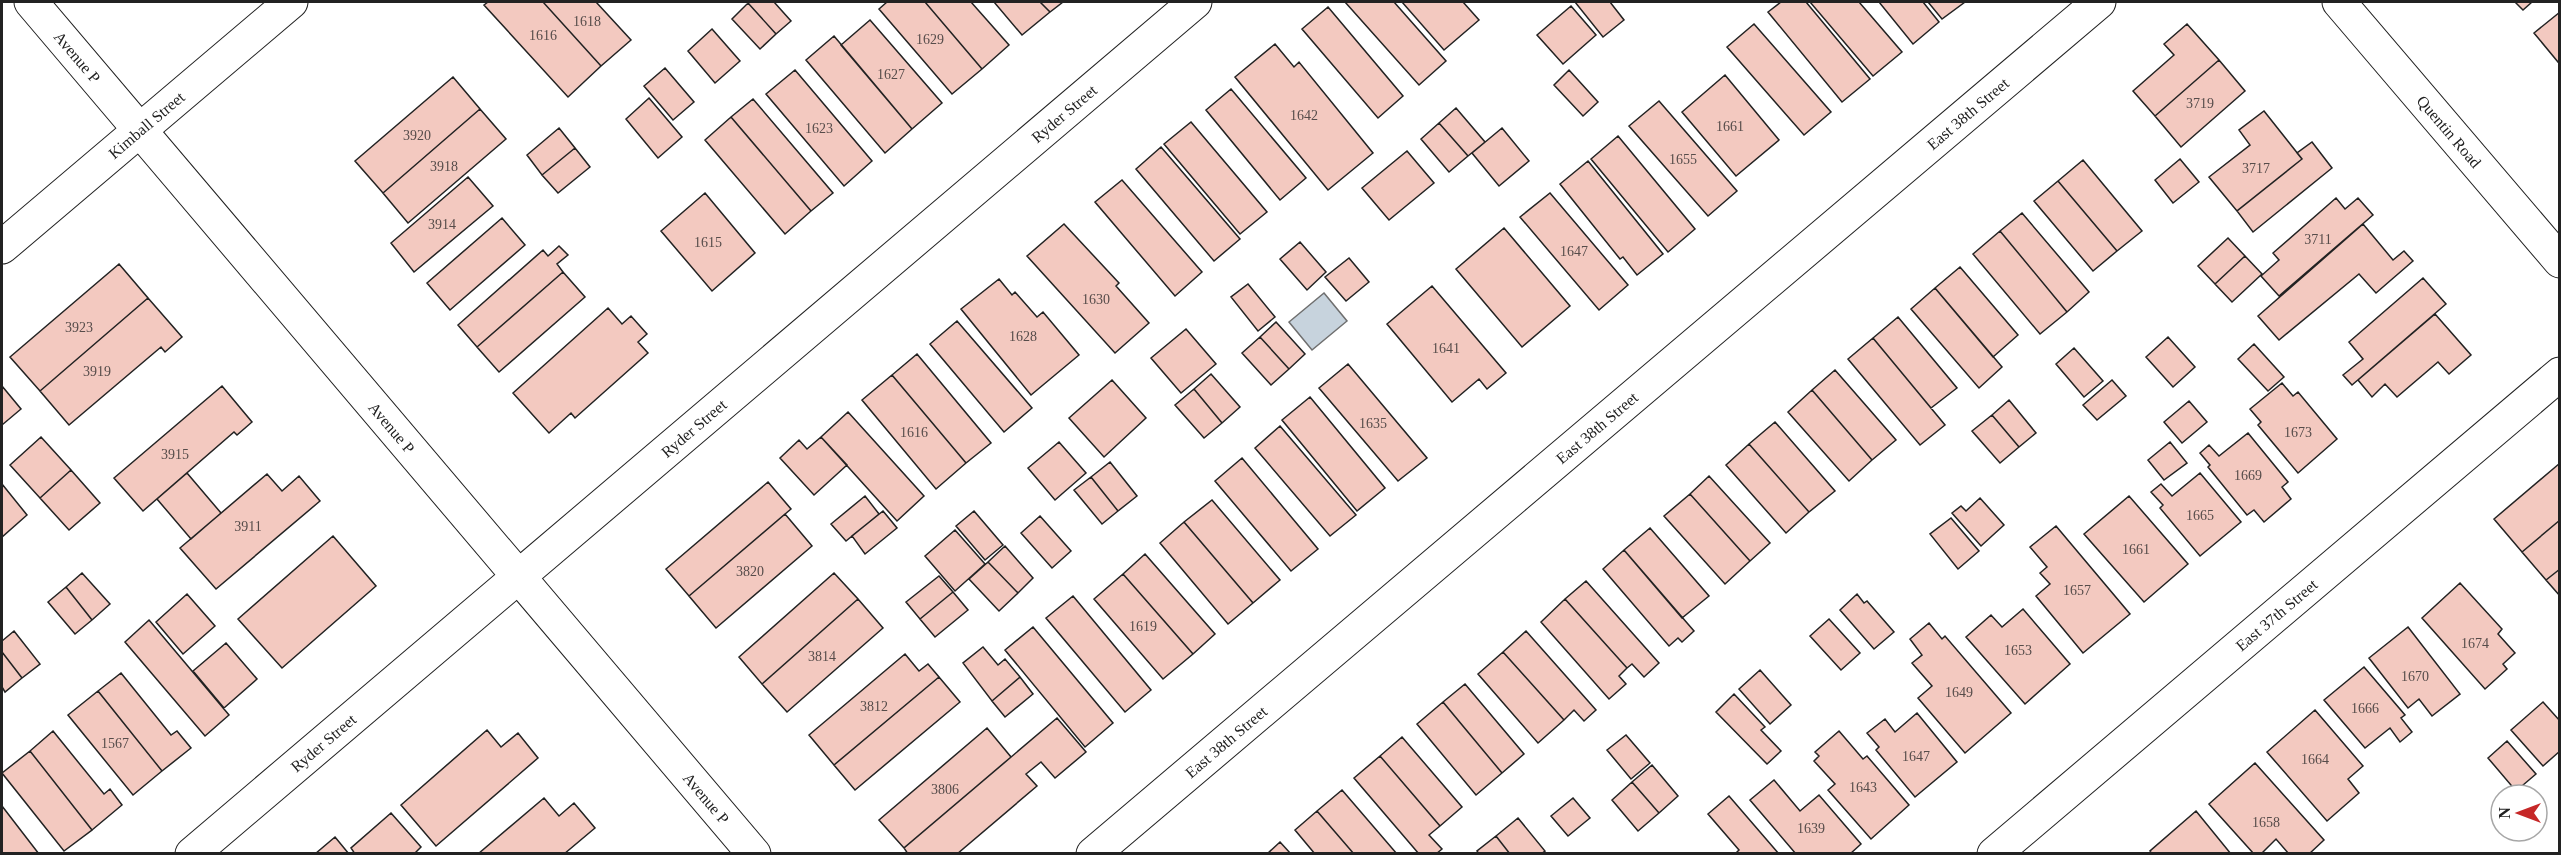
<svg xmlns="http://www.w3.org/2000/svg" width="2561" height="855" font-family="Georgia,serif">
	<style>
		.water { fill: #c7d3dd; stroke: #6f6f6f; stroke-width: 1.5 }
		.building { fill: #f3c9c0; stroke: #222; stroke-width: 1.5 }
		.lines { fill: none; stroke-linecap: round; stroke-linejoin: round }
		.minor-casing { stroke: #222; stroke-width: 35 }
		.minor { stroke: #fff; stroke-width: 33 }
		.labels { text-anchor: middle; stroke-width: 4.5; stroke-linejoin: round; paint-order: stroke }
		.number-label { font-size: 14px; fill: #564c4a }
		.street-label { font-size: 16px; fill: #222; stroke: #fff }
	</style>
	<rect width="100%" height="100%" fill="#fff"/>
	<path class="water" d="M 1324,293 L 1347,321 L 1312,350 L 1289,322 Z"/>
	<path class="building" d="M 488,2 L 543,2 L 601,66 L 568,97 L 484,5 Z
		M 543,2 L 596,2 L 631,40 L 601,66 Z
		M 750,2 L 774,2 L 791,21 L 776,34 L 748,3 Z
		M 887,2 L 925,2 L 982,69 L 952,94 L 879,9 Z
		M 925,2 L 971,2 L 1009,45 L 982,69 Z
		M 994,2 L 1040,2 L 1050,12 L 1022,35 Z
		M 1040,2 L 1063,2 L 1050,12 Z
		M 1345,2 L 1394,2 L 1446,61 L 1419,85 Z
		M 1402,2 L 1463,2 L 1479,20 L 1444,50 Z
		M 1575,2 L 1610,2 L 1624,20 L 1603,37 Z
		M 1781,2 L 1806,2 L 1870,79 L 1842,102 L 1768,12 Z
		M 1810,2 L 1859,2 L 1902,52 L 1873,76 Z
		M 1879,2 L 1923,2 L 1939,22 L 1913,44 Z
		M 1928,2 L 1965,2 L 1942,19 Z
		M 2515,2 L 2532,2 L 2523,10 Z
		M 748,3 L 776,34 L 760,49 L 732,19 Z
		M 1571,6 L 1596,35 L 1563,64 L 1537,35 Z
		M 1328,7 L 1403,96 L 1378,118 L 1302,29 Z
		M 2560,12 L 2560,61 L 2558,62 L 2534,33 Z
		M 870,20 L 942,103 L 912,129 L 841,45 Z
		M 1754,24 L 1831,112 L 1804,135 L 1727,47 Z
		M 2187,24 L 2219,60 L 2155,116 L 2133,91 L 2174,55 L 2164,44 Z
		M 712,29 L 740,61 L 715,83 L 688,51 Z
		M 834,36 L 912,129 L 885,153 L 806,60 Z
		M 1275,44 L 1294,67 L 1299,62 L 1373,153 L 1328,190 L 1235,77 Z
		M 2219,60 L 2245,91 L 2181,147 L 2155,116 Z
		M 665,68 L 694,102 L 673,120 L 644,86 Z
		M 795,70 L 872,161 L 844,186 L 766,94 Z
		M 1569,70 L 1598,102 L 1583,116 L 1554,85 Z
		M 1725,75 L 1779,140 L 1736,176 L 1682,112 Z
		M 453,77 L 480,109 L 383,193 L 355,161 Z
		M 1231,89 L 1306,178 L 1280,200 L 1206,110 Z
		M 649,98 L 682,137 L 658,158 L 626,119 Z
		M 753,99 L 833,193 L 811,211 L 731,117 Z
		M 1659,101 L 1737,191 L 1708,216 L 1629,126 Z
		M 1456,108 L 1485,142 L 1468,156 L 1439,123 Z
		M 480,109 L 506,139 L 408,223 L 383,193 Z
		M 2264,111 L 2302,159 L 2237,211 L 2209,177 L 2250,145 L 2239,130 Z
		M 731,117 L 811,211 L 785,234 L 705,140 Z
		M 1191,122 L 1267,212 L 1240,234 L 1164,144 Z
		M 1439,123 L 1468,156 L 1449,172 L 1421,139 Z
		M 559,128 L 575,148 L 542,175 L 527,155 Z
		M 1502,128 L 1529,161 L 1499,186 L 1472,153 Z
		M 1618,136 L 1695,229 L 1668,252 L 1591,159 Z
		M 2312,142 L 2332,168 L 2253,232 L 2237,211 L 2302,159 L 2297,153 Z
		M 1161,147 L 1240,239 L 1214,261 L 1136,169 Z
		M 575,148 L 590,167 L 558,193 L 542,175 Z
		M 1407,151 L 1434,183 L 1389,220 L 1362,188 Z
		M 2180,159 L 2199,182 L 2173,203 L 2155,180 Z
		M 2083,160 L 2142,231 L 2117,251 L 2058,181 Z
		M 1588,161 L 1663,254 L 1637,275 L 1623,257 L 1620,259 L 1560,184 Z
		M 468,177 L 493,206 L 414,272 L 391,243 Z
		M 1122,180 L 1202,272 L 1175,296 L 1095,202 Z
		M 2058,181 L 2117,251 L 2093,271 L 2034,201 Z
		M 705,193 L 755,253 L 712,291 L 661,231 Z
		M 1550,193 L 1628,285 L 1599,310 L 1520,217 Z
		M 2336,198 L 2345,209 L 2358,198 L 2373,215 L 2279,296 L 2261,276 L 2279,260 L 2273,253 Z
		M 2022,213 L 2089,292 L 2067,312 L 2000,231 Z
		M 502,218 L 525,245 L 450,310 L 427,283 Z
		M 1064,224 L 1119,283 L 1116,286 L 1149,323 L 1115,353 L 1027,256 Z
		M 2363,224 L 2393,260 L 2404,251 L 2413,261 L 2376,293 L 2359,274 L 2279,340 L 2258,316 Z
		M 1504,228 L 1570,306 L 1522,347 L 1456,269 Z
		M 2000,231 L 2067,312 L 2040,334 L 1973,254 Z
		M 2228,238 L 2245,256 L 2215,284 L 2198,266 Z
		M 1300,242 L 1326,272 L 1307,290 L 1280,259 Z
		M 559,246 L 568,255 L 557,264 L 563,272 L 477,347 L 458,325 L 543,250 L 548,256 Z
		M 2245,256 L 2262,274 L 2232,302 L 2215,284 Z
		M 1349,258 L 1369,282 L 1346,301 L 1325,277 Z
		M 119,264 L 148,298 L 40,391 L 10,357 Z
		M 1960,267 L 2018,335 L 1993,357 L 1935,288 Z
		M 563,272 L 585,297 L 499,372 L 477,347 Z
		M 2423,278 L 2446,304 L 2352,385 L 2343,375 L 2363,359 L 2349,342 Z
		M 999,279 L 1012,295 L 1015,292 L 1037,317 L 1043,312 L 1079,355 L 1031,395 L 961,309 Z
		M 1248,284 L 1275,317 L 1258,331 L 1231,297 Z
		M 1432,286 L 1506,373 L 1487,389 L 1479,379 L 1452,402 L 1387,324 Z
		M 1935,288 L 2002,367 L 1979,388 L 1911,309 Z
		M 148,298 L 182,337 L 165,352 L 161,347 L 69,425 L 40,391 Z
		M 608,308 L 622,324 L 631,316 L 647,334 L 638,342 L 648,353 L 575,418 L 571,413 L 549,433 L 513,393 Z
		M 2435,314 L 2471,355 L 2449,374 L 2438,362 L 2397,397 L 2385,384 L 2372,397 L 2358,380 Z
		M 1898,317 L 1957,388 L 1931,408 L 1873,338 Z
		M 957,321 L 1032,408 L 1004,432 L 930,344 Z
		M 1276,322 L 1305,354 L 1289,369 L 1260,337 Z
		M 1186,329 L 1216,364 L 1181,393 L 1151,358 Z
		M 1260,337 L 1289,369 L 1271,385 L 1242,353 Z
		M 2168,337 L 2195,367 L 2173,387 L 2146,357 Z
		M 1873,338 L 1945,425 L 1920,445 L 1848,359 Z
		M 2254,344 L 2284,377 L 2268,391 L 2238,359 Z
		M 2074,348 L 2103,381 L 2084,397 L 2056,364 Z
		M 917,354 L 991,443 L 966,463 L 892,375 Z
		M 1348,364 L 1427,458 L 1398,481 L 1319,388 Z
		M 1835,370 L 1896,440 L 1872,460 L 1812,390 Z
		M 1211,374 L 1240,407 L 1222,423 L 1194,389 Z
		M 892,375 L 966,463 L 936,489 L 862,400 Z
		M 1112,380 L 1146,418 L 1104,457 L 1069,418 Z
		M 2112,380 L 2126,396 L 2097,420 L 2083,405 Z
		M 2282,383 L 2293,396 L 2298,392 L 2337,439 L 2298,473 L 2258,425 L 2261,422 L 2250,409 Z
		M 2,386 L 21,409 L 2,425 Z
		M 222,386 L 252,422 L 237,435 L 234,432 L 143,511 L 114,478 Z
		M 1194,389 L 1222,423 L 1204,438 L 1175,405 Z
		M 1812,390 L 1872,460 L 1849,481 L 1788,412 Z
		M 1310,397 L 1385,488 L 1357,511 L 1282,420 Z
		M 2009,400 L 2036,433 L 2019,447 L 1992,415 Z
		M 2189,401 L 2207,422 L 2182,443 L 2164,422 Z
		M 848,412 L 924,496 L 897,521 L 821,437 Z
		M 1992,415 L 2019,447 L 2000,463 L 1972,431 Z
		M 1775,422 L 1835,491 L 1809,512 L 1749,444 Z
		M 1280,426 L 1356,515 L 1330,536 L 1255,448 Z
		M 2248,433 L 2288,482 L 2282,487 L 2291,499 L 2264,522 L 2254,510 L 2247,515 L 2208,467 L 2210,465 L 2200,453 L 2209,445 L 2219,456 Z
		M 41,437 L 71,470 L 40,498 L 10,465 Z
		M 821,437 L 847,465 L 814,495 L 780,458 L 799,440 L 807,449 Z
		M 1059,442 L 1086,473 L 1055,500 L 1028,468 Z
		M 2170,442 L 2187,463 L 2164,480 L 2148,460 Z
		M 1749,444 L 1809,512 L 1786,533 L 1726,465 Z
		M 1242,458 L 1318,549 L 1291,571 L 1215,481 Z
		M 1110,462 L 1137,496 L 1118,511 L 1091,477 Z
		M 2560,463 L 2560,520 L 2522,552 L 2494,519 Z
		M 71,470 L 100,503 L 69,530 L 40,498 Z
		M 187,473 L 221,513 L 191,539 L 157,499 Z
		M 2200,473 L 2241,522 L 2200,556 L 2160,508 L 2163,505 L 2151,492 L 2161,484 L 2172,496 Z
		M 267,474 L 282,491 L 299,476 L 320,501 L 216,589 L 180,548 Z
		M 1709,476 L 1770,543 L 1750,561 L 1690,494 Z
		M 1091,477 L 1118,511 L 1102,524 L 1074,490 Z
		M 768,482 L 791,509 L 689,596 L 666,569 Z
		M 2,484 L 27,515 L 2,537 Z
		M 1690,494 L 1750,561 L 1725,584 L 1664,516 Z
		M 865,496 L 879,514 L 846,541 L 831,524 Z
		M 2129,496 L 2188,564 L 2144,602 L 2084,534 Z
		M 1980,498 L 2004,525 L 1981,546 L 1952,513 L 1961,506 L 1966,511 Z
		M 1212,500 L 1280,580 L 1253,603 L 1184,522 Z
		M 883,511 L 897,528 L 865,554 L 852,536 Z
		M 974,511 L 1003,545 L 985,560 L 956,526 Z
		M 785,514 L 812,546 L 716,628 L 689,596 Z
		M 1040,516 L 1071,551 L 1052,568 L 1021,533 Z
		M 1951,518 L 1979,551 L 1958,569 L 1930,534 Z
		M 2560,520 L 2560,569 L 2546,580 L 2522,552 Z
		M 1184,522 L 1253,603 L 1228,624 L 1160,543 Z
		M 2056,526 L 2130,614 L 2083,653 L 2036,596 L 2050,584 L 2040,573 L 2047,567 L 2030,547 Z
		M 1650,528 L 1709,596 L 1682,618 L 1624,550 Z
		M 955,530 L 985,564 L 955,591 L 925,556 Z
		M 333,536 L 376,586 L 282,668 L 238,619 Z
		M 1005,546 L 1033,578 L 1018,593 L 988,562 Z
		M 1624,550 L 1694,631 L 1682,642 L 1678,638 L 1669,646 L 1603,569 Z
		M 1145,554 L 1215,634 L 1193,654 L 1123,574 Z
		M 988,562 L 1018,593 L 999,611 L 969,579 Z
		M 2560,569 L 2560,596 L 2546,580 Z
		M 82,573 L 110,604 L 92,620 L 66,587 Z
		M 834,573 L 858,599 L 762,684 L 739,657 Z
		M 1123,574 L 1193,654 L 1163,679 L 1094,599 Z
		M 939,576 L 953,592 L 920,619 L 906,602 Z
		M 1586,581 L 1659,663 L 1644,677 L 1632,664 L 1627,668 L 1565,599 Z
		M 2460,583 L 2502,629 L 2498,634 L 2515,653 L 2503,664 L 2507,669 L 2485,689 L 2422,618 Z
		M 66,587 L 92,620 L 75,634 L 48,602 Z
		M 953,592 L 968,610 L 935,637 L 920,619 Z
		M 187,594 L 215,626 L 183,654 L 156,622 Z
		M 1857,594 L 1864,603 L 1867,601 L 1894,632 L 1874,649 L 1840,610 Z
		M 1073,596 L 1151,690 L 1125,712 L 1046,618 Z
		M 858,599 L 883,628 L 787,712 L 762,684 Z
		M 1565,599 L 1627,668 L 1619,676 L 1626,684 L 1609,699 L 1541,622 Z
		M 2023,609 L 2070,664 L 2025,704 L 1966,637 L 1991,615 L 2002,627 Z
		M 1829,619 L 1860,653 L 1841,670 L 1810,636 Z
		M 149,620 L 229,715 L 205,736 L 125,642 Z
		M 1929,623 L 1942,639 L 1945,636 L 2011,713 L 1965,753 L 1918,698 L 1932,686 L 1912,663 L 1922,655 L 1910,639 Z
		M 1033,627 L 1113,723 L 1085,747 L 1005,650 Z
		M 2408,627 L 2460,694 L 2432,716 L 2419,699 L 2408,708 L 2369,658 Z
		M 14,631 L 40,664 L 22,678 L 2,652 L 2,641 Z
		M 1526,631 L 1596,710 L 1584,721 L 1574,710 L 1564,720 L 1503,652 Z
		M 226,643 L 257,679 L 224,708 L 193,671 Z
		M 983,647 L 998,665 L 1005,659 L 1020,677 L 992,701 L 963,663 Z
		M 2,652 L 22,678 L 5,692 L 2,687 Z
		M 1503,652 L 1564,720 L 1538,743 L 1478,674 Z
		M 905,654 L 919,671 L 928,664 L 939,677 L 834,765 L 809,735 Z
		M 2364,667 L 2405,715 L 2401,718 L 2412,732 L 2400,742 L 2390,728 L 2365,748 L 2324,700 Z
		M 1760,670 L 1791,705 L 1770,724 L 1739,689 Z
		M 121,673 L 171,735 L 177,731 L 191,748 L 162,771 L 98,691 Z
		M 939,677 L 960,702 L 855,790 L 834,765 Z
		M 1020,677 L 1033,694 L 1005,717 L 992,701 Z
		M 1465,684 L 1524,754 L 1502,773 L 1443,702 Z
		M 98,691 L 162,771 L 133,795 L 68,715 Z
		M 1734,694 L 1765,727 L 1761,730 L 1781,751 L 1767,764 L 1716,712 Z
		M 1443,702 L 1502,773 L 1476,795 L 1417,724 Z
		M 2543,702 L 2560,721 L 2560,751 L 2543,766 L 2511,730 Z
		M 2315,710 L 2363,766 L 2348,779 L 2359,793 L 2327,821 L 2267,752 Z
		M 1917,713 L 1957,762 L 1915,797 L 1876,750 L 1879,747 L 1867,733 L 1885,719 L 1895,732 Z
		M 1057,718 L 1086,752 L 1055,778 L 1041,762 L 1026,774 L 1037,786 L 957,854 L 908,854 L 904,848 Z
		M 987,728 L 1011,757 L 904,848 L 879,820 Z
		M 487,730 L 501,747 L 518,733 L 538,758 L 436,846 L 401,805 Z
		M 53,731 L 104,794 L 110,789 L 122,805 L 92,830 L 30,751 Z
		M 1839,731 L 1863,759 L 1867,756 L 1909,805 L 1871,839 L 1828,790 L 1835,784 L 1814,761 L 1819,756 L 1815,752 Z
		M 1626,735 L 1650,763 L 1631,779 L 1607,750 Z
		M 1402,737 L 1462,807 L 1440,826 L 1380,756 Z
		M 2507,741 L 2536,774 L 2516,791 L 2488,758 Z
		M 30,751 L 92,830 L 64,851 L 2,773 Z
		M 1380,756 L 1440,826 L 1429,835 L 1442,849 L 1436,854 L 1419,854 L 1354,778 Z
		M 2255,763 L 2324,840 L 2309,854 L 2289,854 L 2276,839 L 2261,854 L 2254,854 L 2209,804 Z
		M 1652,765 L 1678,796 L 1659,813 L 1632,782 Z
		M 1774,780 L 1800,811 L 1819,795 L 1861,844 L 1850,854 L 1796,854 L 1750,800 Z
		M 1632,782 L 1659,813 L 1638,831 L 1612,800 Z
		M 1342,790 L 1397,854 L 1354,854 L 1317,811 Z
		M 1729,796 L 1779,854 L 1735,854 L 1739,850 L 1708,814 Z
		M 544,798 L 559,816 L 574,803 L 595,828 L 564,854 L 478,854 Z
		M 1573,798 L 1590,818 L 1568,836 L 1551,816 Z
		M 2,806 L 39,854 L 2,854 Z
		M 1317,811 L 1354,854 L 1315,854 L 1295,830 Z
		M 2196,811 L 2231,854 L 2152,854 L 2150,851 Z
		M 391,813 L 421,847 L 414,854 L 355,854 L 351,848 Z
		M 1518,818 L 1545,851 L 1541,854 L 1510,854 L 1496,836 Z
		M 1496,836 L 1510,854 L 1479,854 L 1477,851 Z
		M 335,837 L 349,854 L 315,854 Z
		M 1280,842 L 1291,854 L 1267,854 Z"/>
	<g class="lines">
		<g class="minor-casing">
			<g id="minor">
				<path id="s1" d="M 31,2 L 754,854"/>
				<path id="s2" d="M 2339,2 L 2560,261"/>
				<path id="s3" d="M 2,247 L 291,2"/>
				<path id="s4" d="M 192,854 L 1195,2"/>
				<path id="s5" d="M 1093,854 L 2099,2"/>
				<path id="s6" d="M 1994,854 L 2560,374"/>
			</g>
		</g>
		<use href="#minor" class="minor"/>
	</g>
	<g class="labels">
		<g class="number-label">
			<text x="587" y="26">1618</text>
			<text x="543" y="40">1616</text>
			<text x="930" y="44">1629</text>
			<text x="891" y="79">1627</text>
			<text x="2200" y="108">3719</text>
			<text x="1304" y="120">1642</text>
			<text x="1730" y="131">1661</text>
			<text x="819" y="133">1623</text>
			<text x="417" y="140">3920</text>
			<text x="1683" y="164">1655</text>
			<text x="444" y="171">3918</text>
			<text x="2256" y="173">3717</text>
			<text x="442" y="229">3914</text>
			<text x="2318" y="244">3711</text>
			<text x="708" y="247">1615</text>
			<text x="1574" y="256">1647</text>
			<text x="1096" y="304">1630</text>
			<text x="79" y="332">3923</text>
			<text x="1023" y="341">1628</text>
			<text x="1446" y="353">1641</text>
			<text x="97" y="376">3919</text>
			<text x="1373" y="428">1635</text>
			<text x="914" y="437">1616</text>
			<text x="2298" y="437">1673</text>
			<text x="175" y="459">3915</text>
			<text x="2248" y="480">1669</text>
			<text x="2200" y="520">1665</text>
			<text x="248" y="531">3911</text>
			<text x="2136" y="554">1661</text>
			<text x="750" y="576">3820</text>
			<text x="2077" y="595">1657</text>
			<text x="1143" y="631">1619</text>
			<text x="2475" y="648">1674</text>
			<text x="2018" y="655">1653</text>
			<text x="822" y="661">3814</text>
			<text x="2415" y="681">1670</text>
			<text x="1959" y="697">1649</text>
			<text x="874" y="711">3812</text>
			<text x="2365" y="713">1666</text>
			<text x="115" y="748">1567</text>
			<text x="1916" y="761">1647</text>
			<text x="2315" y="764">1664</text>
			<text x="1863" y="792">1643</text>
			<text x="945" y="794">3806</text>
			<text x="2266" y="827">1658</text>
			<text x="1811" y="833">1639</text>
		</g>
		<g class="street-label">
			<text dy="6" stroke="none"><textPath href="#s1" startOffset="72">Avenue P</textPath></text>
			<text dy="6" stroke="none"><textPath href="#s4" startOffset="1144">Ryder Street</textPath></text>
			<text dy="6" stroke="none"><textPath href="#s5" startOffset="1146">East 38th Street</textPath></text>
			<text dy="6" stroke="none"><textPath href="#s3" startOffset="189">Kimball Street</textPath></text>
			<text dy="6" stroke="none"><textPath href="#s2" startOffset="170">Quentin Road</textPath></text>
			<text dy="6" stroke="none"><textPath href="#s1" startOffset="558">Avenue P</textPath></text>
			<text dy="6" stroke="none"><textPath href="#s4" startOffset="658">Ryder Street</textPath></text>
			<text dy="6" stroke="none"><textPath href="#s5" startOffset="660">East 38th Street</textPath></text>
			<text dy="6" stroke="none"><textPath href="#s6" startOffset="370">East 37th Street</textPath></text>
			<text dy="6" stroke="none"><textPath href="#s4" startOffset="172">Ryder Street</textPath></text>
			<text dy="6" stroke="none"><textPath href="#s5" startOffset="174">East 38th Street</textPath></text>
			<text dy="6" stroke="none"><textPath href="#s1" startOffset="1044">Avenue P</textPath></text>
		</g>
	</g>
	<rect width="2561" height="855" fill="none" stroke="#222222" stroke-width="6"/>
	<g transform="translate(2519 813) rotate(270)"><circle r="28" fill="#ffffff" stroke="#a7a7a7" stroke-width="1.5"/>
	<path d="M0-4.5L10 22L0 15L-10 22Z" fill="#c62828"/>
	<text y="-9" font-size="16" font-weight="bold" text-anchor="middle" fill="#222222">N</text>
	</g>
</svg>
